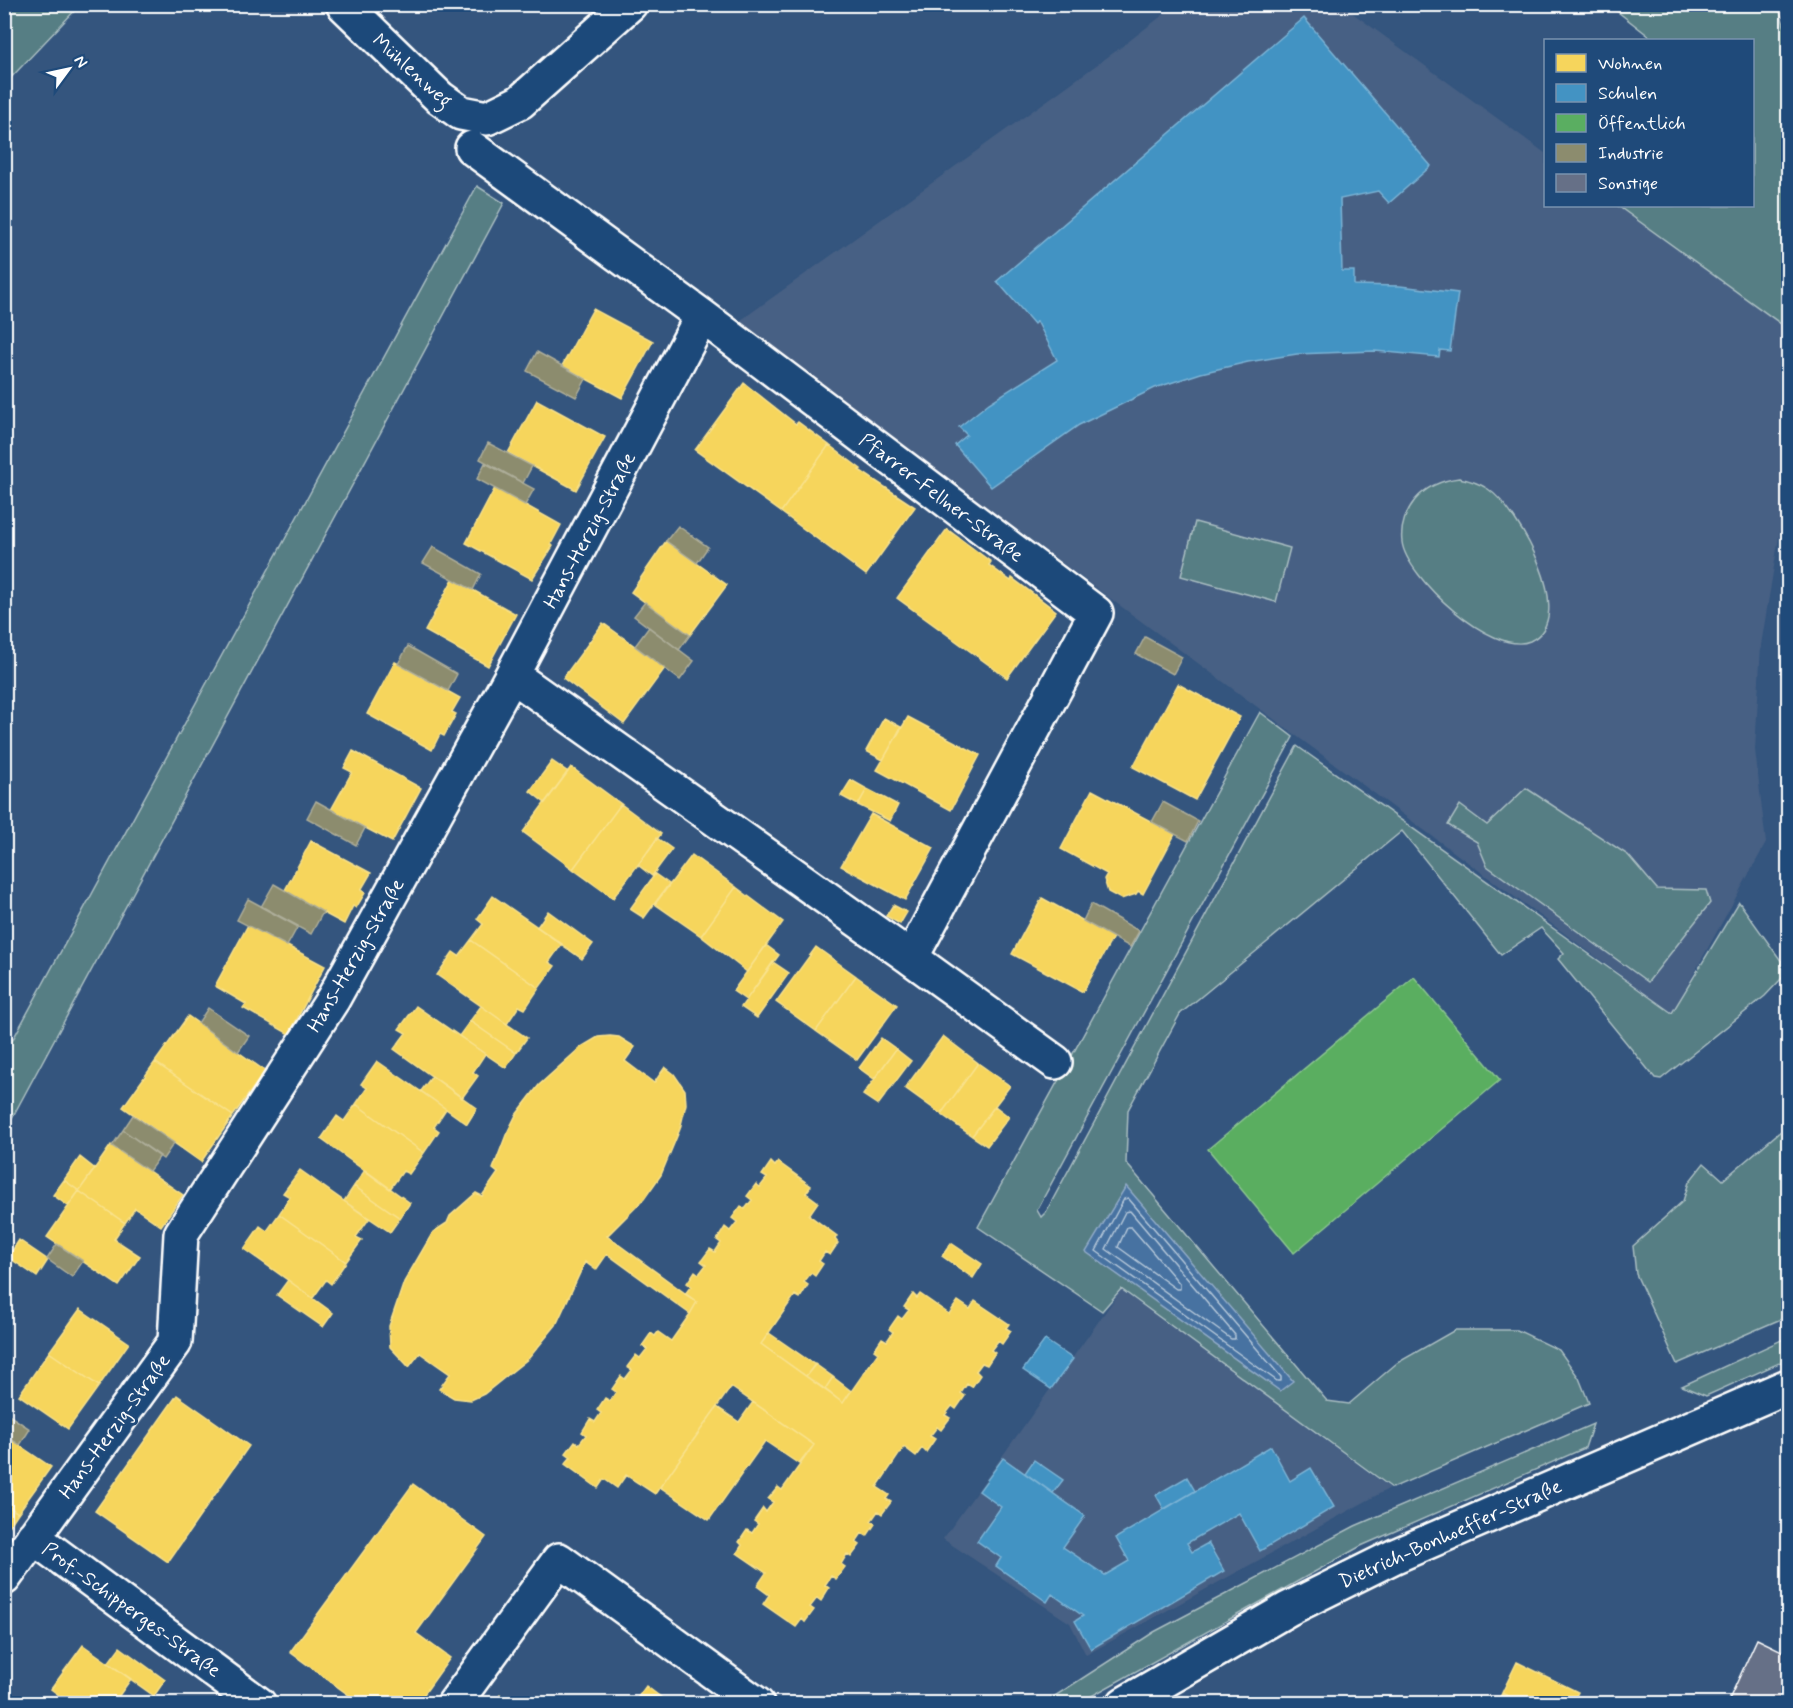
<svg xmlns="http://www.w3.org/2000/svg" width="1793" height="1708" font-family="Mynerve,sans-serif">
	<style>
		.built { fill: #476084 }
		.green { fill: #567e84; stroke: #aabec2; stroke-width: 1.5 }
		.water { fill: #4672a1; stroke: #90aac7; stroke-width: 1.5 }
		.homes { fill: #f6d55c; stroke: #f9e28d; stroke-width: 1.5 }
		.schools { fill: #4393c3; stroke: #7bb3d5; stroke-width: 1.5 }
		.public { fill: #5aae61; stroke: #8cc690; stroke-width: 1.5 }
		.industry { fill: #8c8c6e; stroke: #aeae9a; stroke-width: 1.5 }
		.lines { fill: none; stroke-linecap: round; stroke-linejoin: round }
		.shore { stroke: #b5c7d9; stroke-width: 1.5 }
		.building { fill: #667087; stroke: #fff; stroke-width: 1.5 }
		.minor-casing { stroke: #fff; stroke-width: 38 }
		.minor { stroke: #1f4a7a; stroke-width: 33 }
		.labels { text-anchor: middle; stroke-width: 6; stroke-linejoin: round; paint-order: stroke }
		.street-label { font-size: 20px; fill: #fff; stroke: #1f4a7a }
	</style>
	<rect width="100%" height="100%" fill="#34557e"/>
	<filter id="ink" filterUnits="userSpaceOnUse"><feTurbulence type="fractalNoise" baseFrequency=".0167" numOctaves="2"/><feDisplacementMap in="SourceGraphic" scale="12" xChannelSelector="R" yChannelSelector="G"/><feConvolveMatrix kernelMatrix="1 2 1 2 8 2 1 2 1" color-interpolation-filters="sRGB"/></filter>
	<g filter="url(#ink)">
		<path class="built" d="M 1340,4 L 1545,153 L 1546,206 L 1618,206 L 1788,329 L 1788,482 L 1761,645 L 1755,750 L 1766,843 L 1672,1013 L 737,323 L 1116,51 L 1176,5 Z
			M 1121,1290 L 1390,1488 L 1086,1655 L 1070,1623 L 943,1539 Z"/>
		<path class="green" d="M 5,4 L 80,5 L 5,84 L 4,5 Z
			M 1609,5 L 1778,5 L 1788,38 L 1788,329 L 1618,206 L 1752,206 L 1752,40 L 1654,40 Z
			M 477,186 L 504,203 L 5,1131 L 5,1054 Z
			M 1459,478 C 1469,480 1479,483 1488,489 C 1518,509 1580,618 1530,641 C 1493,657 1406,577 1402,542 C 1400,527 1406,511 1415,500 C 1426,487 1443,480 1459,478 Z
			M 1195,522 L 1290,548 L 1276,602 L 1181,576 Z
			M 1260,712 L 1293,737 L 1037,1210 L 1041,1217 L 1046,1212 L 1297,746 L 1672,1013 L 1739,902 L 1782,962 L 1783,977 L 1765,996 L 1661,1079 L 1655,1078 L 1558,959 L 1564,953 L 1541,928 L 1501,955 L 1402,831 L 1180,1014 L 1128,1110 L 1126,1163 L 1327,1401 L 1349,1404 L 1397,1363 L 1455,1330 L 1517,1330 L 1559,1350 L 1579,1378 L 1589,1403 L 1392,1488 L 1121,1289 L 1102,1311 L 978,1227 Z
			M 1526,788 L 1628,855 L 1657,889 L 1706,890 L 1710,903 L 1648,982 L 1487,866 L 1477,842 L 1448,825 L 1460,805 L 1487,825 Z
			M 1788,1125 L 1788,1316 L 1677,1364 L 1636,1274 L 1633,1246 L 1683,1201 L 1689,1182 L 1704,1163 L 1723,1180 Z
			M 1788,1337 L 1788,1359 L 1706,1396 L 1682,1386 Z
			M 1593,1424 L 1585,1448 L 1361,1546 L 1079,1703 L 1044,1703 L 1154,1632 L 1355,1526 Z"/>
		<path class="water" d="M 1126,1186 L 1293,1381 L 1280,1391 L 1086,1252 Z"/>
		<path class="homes" d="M 593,309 L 653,341 L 622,398 L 562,366 Z
			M 744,383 L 796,424 L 798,422 L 829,445 L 781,512 L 695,450 Z
			M 537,400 L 605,437 L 576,490 L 508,453 Z
			M 829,445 L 861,469 L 859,470 L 915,507 L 866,575 L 781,512 Z
			M 495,488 L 561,525 L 551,544 L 553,546 L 532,579 L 466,543 Z
			M 947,529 L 991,562 L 989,565 L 1011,581 L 1012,578 L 1056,611 L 1007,678 L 897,598 Z
			M 666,541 L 727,585 L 690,635 L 631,592 Z
			M 453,579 L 516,614 L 488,666 L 425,631 Z
			M 603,623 L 665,668 L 624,724 L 563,678 Z
			M 395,662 L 460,698 L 452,712 L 456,714 L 444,736 L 440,734 L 432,750 L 367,714 Z
			M 1178,684 L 1240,717 L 1195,800 L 1133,767 Z
			M 908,717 L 980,755 L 951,810 L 877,770 Z
			M 884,718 L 901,727 L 883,760 L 866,751 Z
			M 353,751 L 421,788 L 392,842 L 331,810 L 352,772 L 344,768 Z
			M 552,761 L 568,772 L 545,803 L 530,791 Z
			M 571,767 L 621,804 L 573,869 L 523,832 Z
			M 851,780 L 867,789 L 858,805 L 841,796 Z
			M 867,789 L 898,805 L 890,821 L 858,805 Z
			M 1092,790 L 1175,834 L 1143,894 L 1138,891 L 1136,894 L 1121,899 L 1108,892 L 1104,879 L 1107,874 L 1061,849 Z
			M 621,804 L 661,834 L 613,898 L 573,869 Z
			M 871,814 L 934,848 L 905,900 L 841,866 Z
			M 657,838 L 672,849 L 652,876 L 638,865 Z
			M 311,841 L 371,873 L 361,890 L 365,893 L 356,908 L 353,906 L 344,924 L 284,892 Z
			M 692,855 L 736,887 L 701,936 L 655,904 Z
			M 655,874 L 669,884 L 644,918 L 630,909 Z
			M 736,887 L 783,922 L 747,972 L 701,936 Z
			M 493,896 L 562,944 L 549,962 L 555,966 L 539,988 L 471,940 L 483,924 L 477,919 Z
			M 1042,898 L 1113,937 L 1083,992 L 1012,954 Z
			M 893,905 L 907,912 L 900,924 L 886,916 Z
			M 548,911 L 593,944 L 582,959 L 537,927 Z
			M 248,925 L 325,966 L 289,1034 L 243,1008 L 246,1004 L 215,986 Z
			M 471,940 L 539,988 L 525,1009 L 519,1006 L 507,1024 L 437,975 L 453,952 L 459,956 Z
			M 766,945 L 779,955 L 746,1000 L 733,991 Z
			M 816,947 L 856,976 L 816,1031 L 776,1002 Z
			M 773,962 L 789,973 L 757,1018 L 741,1007 Z
			M 856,976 L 897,1005 L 857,1060 L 816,1031 Z
			M 416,1006 L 485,1054 L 473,1072 L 478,1076 L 462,1098 L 394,1049 L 406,1033 L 399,1029 Z
			M 481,1006 L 527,1038 L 516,1053 L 470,1021 Z
			M 188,1016 L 265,1071 L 233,1116 L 155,1062 Z
			M 470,1021 L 516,1053 L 506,1068 L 459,1036 Z
			M 610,1036 L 619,1037 L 635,1047 L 625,1061 L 654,1083 L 665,1067 L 674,1074 L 685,1090 L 686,1104 L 680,1129 L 661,1175 L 644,1199 L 607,1236 L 697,1302 L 690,1314 L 607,1254 L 596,1270 L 585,1262 L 556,1325 L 529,1358 L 484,1394 L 471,1400 L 454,1398 L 439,1389 L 450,1374 L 420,1353 L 409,1367 L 390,1347 L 389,1326 L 404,1282 L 433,1232 L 447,1223 L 450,1216 L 476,1193 L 482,1196 L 498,1173 L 493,1169 L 506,1135 L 516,1115 L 539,1085 L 581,1047 L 598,1037 Z
			M 943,1036 L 978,1063 L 941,1114 L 905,1088 Z
			M 881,1038 L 896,1049 L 874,1079 L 859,1068 Z
			M 896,1049 L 911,1061 L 878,1105 L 863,1095 Z
			M 377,1061 L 446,1109 L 434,1127 L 439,1131 L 424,1153 L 356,1104 L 367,1088 L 361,1084 Z
			M 155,1062 L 233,1116 L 201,1162 L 123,1107 Z
			M 978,1063 L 1010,1086 L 972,1136 L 941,1114 Z
			M 432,1076 L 477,1108 L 467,1124 L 421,1091 Z
			M 356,1104 L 424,1153 L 409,1174 L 403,1171 L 390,1189 L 321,1139 L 337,1116 L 344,1121 Z
			M 995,1106 L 1009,1117 L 987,1146 L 972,1136 Z
			M 111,1145 L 183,1195 L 161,1226 L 135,1208 L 125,1223 L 79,1191 Z
			M 80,1157 L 95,1169 L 79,1191 L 64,1180 Z
			M 771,1162 L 775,1166 L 778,1162 L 811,1186 L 806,1193 L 818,1202 L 809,1215 L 837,1236 L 835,1239 L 838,1243 L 830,1255 L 825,1252 L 819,1261 L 823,1264 L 815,1276 L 811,1273 L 804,1282 L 808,1285 L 800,1298 L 795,1295 L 761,1344 L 843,1403 L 878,1353 L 874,1350 L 882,1338 L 887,1341 L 893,1332 L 889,1329 L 898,1316 L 902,1319 L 909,1310 L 904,1307 L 913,1294 L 917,1298 L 920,1294 L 949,1314 L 958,1301 L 970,1309 L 975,1301 L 1009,1324 L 1006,1328 L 1011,1331 L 1002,1344 L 998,1341 L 991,1350 L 995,1353 L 987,1365 L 982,1363 L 976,1371 L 980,1375 L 972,1387 L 967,1384 L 961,1393 L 965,1396 L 956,1409 L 952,1406 L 945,1415 L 950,1418 L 941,1430 L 937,1427 L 930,1436 L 935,1439 L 926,1452 L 922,1448 L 916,1456 L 904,1447 L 877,1487 L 889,1495 L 886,1499 L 891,1502 L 882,1514 L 878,1511 L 871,1521 L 875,1524 L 867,1536 L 862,1533 L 856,1542 L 860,1545 L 851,1557 L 847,1554 L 841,1564 L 845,1567 L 836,1579 L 831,1576 L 825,1585 L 829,1588 L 821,1601 L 817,1598 L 810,1607 L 814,1610 L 805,1622 L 802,1619 L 796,1627 L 763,1604 L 769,1595 L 757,1586 L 766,1573 L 737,1553 L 742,1545 L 739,1542 L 747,1530 L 752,1533 L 758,1524 L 754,1521 L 763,1508 L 766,1512 L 773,1502 L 768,1499 L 778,1487 L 782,1490 L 814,1445 L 731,1387 L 655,1494 L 626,1475 L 617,1488 L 604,1479 L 598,1488 L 565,1464 L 571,1457 L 566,1453 L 575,1441 L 579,1444 L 586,1435 L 582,1432 L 590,1419 L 595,1422 L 601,1413 L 597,1410 L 605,1398 L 610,1401 L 616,1392 L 612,1389 L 621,1376 L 625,1379 L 632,1370 L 627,1367 L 636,1355 L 640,1358 L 647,1349 L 642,1346 L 651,1333 L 655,1336 L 658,1332 L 671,1341 L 690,1314 L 697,1302 L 685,1294 L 691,1286 L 687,1283 L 695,1271 L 699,1274 L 706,1265 L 701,1261 L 710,1249 L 715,1252 L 721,1243 L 717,1240 L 725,1227 L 730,1231 L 737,1222 L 732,1218 L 741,1206 L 745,1209 L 752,1200 L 747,1196 L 756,1184 L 760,1187 L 767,1178 L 762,1175 Z
			M 300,1170 L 369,1219 L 356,1237 L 362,1240 L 346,1262 L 279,1214 L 290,1197 L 283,1193 Z
			M 365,1170 L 410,1203 L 400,1218 L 354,1186 Z
			M 64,1180 L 79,1191 L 68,1206 L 53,1195 Z
			M 354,1186 L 400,1218 L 390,1232 L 344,1201 Z
			M 79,1191 L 125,1223 L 114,1239 L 140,1256 L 119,1286 L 47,1237 Z
			M 279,1214 L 346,1262 L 331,1284 L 326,1280 L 313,1298 L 244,1249 L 260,1226 L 267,1231 Z
			M 19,1240 L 48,1260 L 37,1277 L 8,1257 Z
			M 951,1243 L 982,1264 L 973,1278 L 942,1256 Z
			M 288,1280 L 333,1313 L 323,1327 L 277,1295 Z
			M 80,1309 L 129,1343 L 99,1386 L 49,1352 Z
			M 769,1333 L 815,1365 L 806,1376 L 761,1344 Z
			M 49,1352 L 99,1386 L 68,1429 L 19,1395 Z
			M 815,1364 L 833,1377 L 825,1389 L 806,1376 Z
			M 833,1377 L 851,1391 L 843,1403 L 825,1389 Z
			M 177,1395 L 249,1446 L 168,1562 L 95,1511 Z
			M 753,1402 L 814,1445 L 799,1464 L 765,1441 L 709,1520 L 660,1487 L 717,1407 L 739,1422 Z
			M 4,1435 L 51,1467 L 18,1513 L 4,1503 Z
			M 413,1484 L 486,1537 L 416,1633 L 450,1658 L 417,1704 L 361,1704 L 290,1652 Z
			M 4,1503 L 18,1513 L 4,1534 Z
			M 83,1645 L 131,1679 L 113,1704 L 71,1704 L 51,1689 Z
			M 120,1647 L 165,1680 L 154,1696 L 108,1663 Z
			M 1517,1662 L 1578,1692 L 1572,1704 L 1523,1704 L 1502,1693 Z
			M 646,1686 L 670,1704 L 633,1704 Z
			M 1502,1693 L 1523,1704 L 1497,1704 Z
			M 500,1695 L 512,1704 L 494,1704 Z"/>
		<path class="schools" d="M 1304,18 L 1431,166 L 1389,203 L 1378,191 L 1340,199 L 1342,271 L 1354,271 L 1354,285 L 1400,286 L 1458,293 L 1450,351 L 1440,350 L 1439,357 L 1375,351 L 1297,354 L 1248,362 L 1201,373 L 1155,388 L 1079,425 L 991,487 L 955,445 L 967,435 L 959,427 L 989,403 L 1057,360 L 1037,321 L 1034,324 L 997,281 Z
			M 1045,1340 L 1073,1359 L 1051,1389 L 1023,1370 Z
			M 1271,1446 L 1290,1481 L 1311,1468 L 1334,1507 L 1260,1551 L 1239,1513 L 1187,1543 L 1192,1552 L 1208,1543 L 1224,1571 L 1091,1649 L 1075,1621 L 1083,1616 L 1052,1594 L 1047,1602 L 996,1566 L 1001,1558 L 977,1541 L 1001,1507 L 979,1491 L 1003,1458 L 1085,1516 L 1063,1547 L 1105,1575 L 1129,1561 L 1116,1538 Z
			M 1034,1460 L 1063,1480 L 1053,1493 L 1025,1473 Z
			M 1187,1477 L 1195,1491 L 1164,1509 L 1156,1495 Z"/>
		<path class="public" d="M 1414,977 L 1500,1080 L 1294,1253 L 1208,1149 Z"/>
		<path class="industry" d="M 537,352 L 586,379 L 576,397 L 527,371 Z
			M 488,443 L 532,466 L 523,483 L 480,459 Z
			M 485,463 L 534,489 L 525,505 L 477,479 Z
			M 678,526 L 708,547 L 697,563 L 666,541 Z
			M 433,547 L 481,574 L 473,590 L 423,563 Z
			M 645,602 L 690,635 L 679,650 L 634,616 Z
			M 649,627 L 694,661 L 680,680 L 635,646 Z
			M 1145,637 L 1182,657 L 1173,674 L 1136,654 Z
			M 408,646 L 457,674 L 448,691 L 398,664 Z
			M 316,801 L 365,828 L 356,845 L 307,818 Z
			M 1163,802 L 1198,821 L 1188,841 L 1152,822 Z
			M 274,884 L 323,912 L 311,934 L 261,907 Z
			M 248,899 L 298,926 L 287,946 L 237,920 Z
			M 1091,904 L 1139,931 L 1130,947 L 1083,921 Z
			M 208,1008 L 249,1036 L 238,1052 L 198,1023 Z
			M 133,1115 L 174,1143 L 163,1159 L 123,1130 Z
			M 123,1130 L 160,1156 L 149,1171 L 112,1146 Z
			M 57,1244 L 83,1261 L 72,1277 L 47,1259 Z
			M 4,1412 L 30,1429 L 20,1445 L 4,1435 Z"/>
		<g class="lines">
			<path class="shore" d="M 1128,1198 L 1281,1377 L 1281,1381 L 1277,1381 L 1096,1251 L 1124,1199 Z
				M 1130,1211 L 1235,1335 L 1235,1339 L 1231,1339 L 1106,1249 L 1125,1212 Z
				M 1127,1227 L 1131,1227 L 1180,1284 L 1180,1289 L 1176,1289 L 1118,1247 Z"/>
		</g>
		<path class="building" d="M 1757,1639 L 1788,1654 L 1788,1704 L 1727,1704 Z"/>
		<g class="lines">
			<g class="minor-casing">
				<path id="minor" d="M 343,4 L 440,98 L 461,113 L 487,118 L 520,102 L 630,4
					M 472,148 L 702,316 L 1096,613 L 911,958 L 512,675
					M 911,958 L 1055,1062
					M 33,1537 L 259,1704
					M 4,1578 L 175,1342 L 181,1234 L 333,999 L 512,675 L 702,316
					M 454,1704 L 559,1560 L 757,1704
					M 1124,1704 L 1288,1609 L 1395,1556 L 1788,1386"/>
			</g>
			<use href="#minor" class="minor"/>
		</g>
	</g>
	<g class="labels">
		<g class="street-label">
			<text transform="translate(413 70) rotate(42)" y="7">Mühlenweg</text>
			<text transform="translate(942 497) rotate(37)" y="7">Pfarrer-Fellner-Straße</text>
			<text transform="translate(589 530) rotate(-62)" y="7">Hans-Herzig-Straße</text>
			<text transform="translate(355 955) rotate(-60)" y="7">Hans-Herzig-Straße</text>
			<text transform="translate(114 1426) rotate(-54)" y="7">Hans-Herzig-Straße</text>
			<text transform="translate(1450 1533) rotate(-24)" y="7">Dietrich-Bonhoeffer-Straße</text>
			<text transform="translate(132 1609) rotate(36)" y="7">Prof.-Schipperges-Straße</text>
		</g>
	</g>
	<rect width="1793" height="1708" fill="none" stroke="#1f4a7a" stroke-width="24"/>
	<rect x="12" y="12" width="1769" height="1684" fill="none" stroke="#fff" stroke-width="2" filter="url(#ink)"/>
	<rect x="1544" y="39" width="210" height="168" fill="#1f4a7a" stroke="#7992af" stroke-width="1.5"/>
	<rect x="1556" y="54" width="30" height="18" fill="#f6d55c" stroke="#7992af" stroke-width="1.5"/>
	<text x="1598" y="69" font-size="18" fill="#ffffff">Wohnen</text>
	<rect x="1556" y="84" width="30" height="18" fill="#4393c3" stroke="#7992af" stroke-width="1.5"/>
	<text x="1598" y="99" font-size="18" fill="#ffffff">Schulen</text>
	<rect x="1556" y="114" width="30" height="18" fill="#5aae61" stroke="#7992af" stroke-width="1.5"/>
	<text x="1598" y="129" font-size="18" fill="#ffffff">Öffentlich</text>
	<rect x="1556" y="144" width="30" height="18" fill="#8c8c6e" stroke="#7992af" stroke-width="1.5"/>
	<text x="1598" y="159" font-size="18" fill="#ffffff">Industrie</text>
	<rect x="1556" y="174" width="30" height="18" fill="#667087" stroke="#7992af" stroke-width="1.5"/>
	<text x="1598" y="189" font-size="18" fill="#ffffff">Sonstige</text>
	<g transform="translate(69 69) rotate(57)" stroke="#1f4a7a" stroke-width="4.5" paint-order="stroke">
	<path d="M0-4.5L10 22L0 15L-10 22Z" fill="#ffffff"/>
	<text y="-9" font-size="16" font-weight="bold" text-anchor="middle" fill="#ffffff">N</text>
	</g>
</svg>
